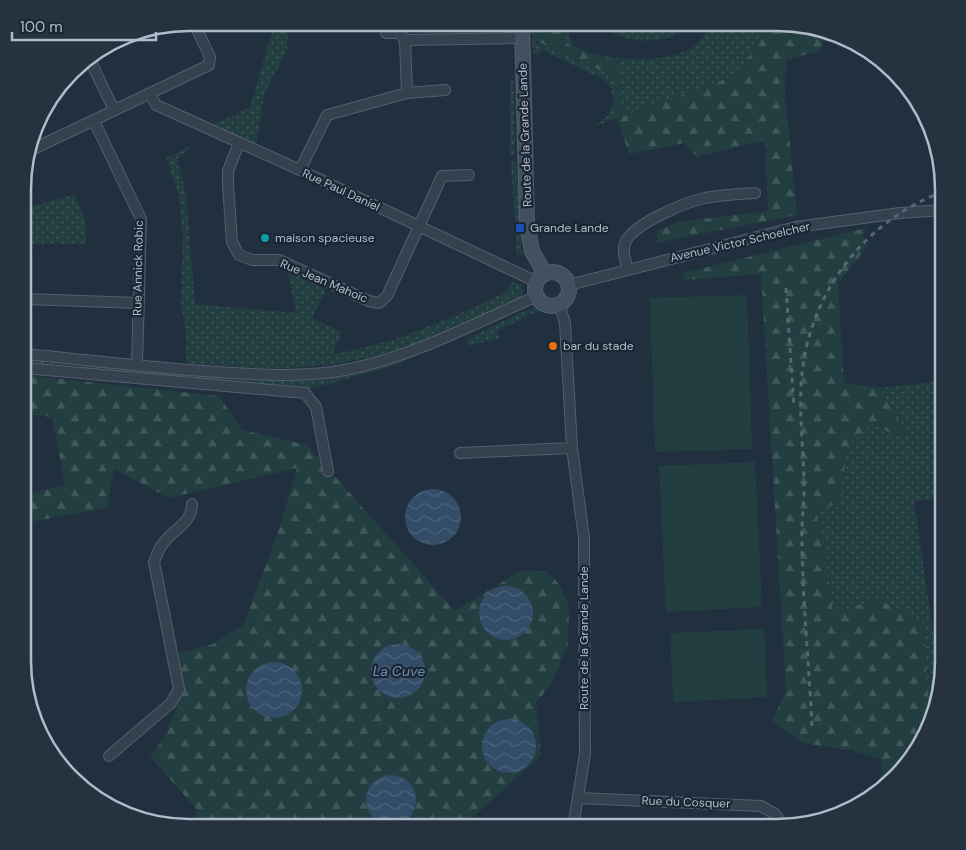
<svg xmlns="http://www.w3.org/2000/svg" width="966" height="850" font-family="'DM Sans',sans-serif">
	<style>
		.grass { fill: url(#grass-dots) }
		.forest { fill: url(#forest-firs) }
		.garden { fill: #233e40 }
		.water { fill: url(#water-waves) }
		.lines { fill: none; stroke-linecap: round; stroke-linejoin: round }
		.street-casing { stroke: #535f6d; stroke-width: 12 }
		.secondary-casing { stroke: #535f6d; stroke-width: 16 }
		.street { stroke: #35414f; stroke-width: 10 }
		.secondary { stroke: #435062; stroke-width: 14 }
		.rail { stroke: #576676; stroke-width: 3; stroke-dasharray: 5 5; stroke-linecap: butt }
		.transit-dot { fill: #1a4fb4; stroke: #1a2634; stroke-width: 2 }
		.culture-dot { fill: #0f9aa8; stroke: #1a2634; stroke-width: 2 }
		.food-dot { fill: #e8710a; stroke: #1a2634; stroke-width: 2 }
		.labels { text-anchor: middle; stroke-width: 4.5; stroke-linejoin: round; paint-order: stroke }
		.street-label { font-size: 12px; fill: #b1bcca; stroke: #1a2634 }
		.poi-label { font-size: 12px; fill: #b1bcca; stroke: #1a2634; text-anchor: start }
		.water-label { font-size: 14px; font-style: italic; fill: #6e8fb1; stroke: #1a2634 }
		.rim { fill: none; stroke: #b1bcca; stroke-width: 2.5 }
	</style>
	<defs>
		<pattern id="grass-dots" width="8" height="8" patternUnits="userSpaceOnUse" patternTransform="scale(1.25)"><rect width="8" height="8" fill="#233e40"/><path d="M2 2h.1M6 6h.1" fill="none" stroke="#41585a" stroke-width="1.8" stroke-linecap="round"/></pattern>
		<pattern id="forest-firs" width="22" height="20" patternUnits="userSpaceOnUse" patternTransform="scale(1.25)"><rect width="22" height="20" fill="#233e40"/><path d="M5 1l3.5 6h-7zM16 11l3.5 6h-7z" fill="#41585a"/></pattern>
		<pattern id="water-waves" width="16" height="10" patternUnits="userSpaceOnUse" patternTransform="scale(1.25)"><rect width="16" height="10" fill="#334c68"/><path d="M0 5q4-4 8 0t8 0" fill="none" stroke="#4e647c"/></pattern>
	</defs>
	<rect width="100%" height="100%" fill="#21303f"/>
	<path class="grass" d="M 275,23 L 288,23 L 287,50 L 264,95 L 256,145 L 214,124 L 250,107 Z
		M 531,23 L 536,23 L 536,42 L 615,77 L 617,94 L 616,113 L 620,61 L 585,54 L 569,45 L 562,23 L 569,23 L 569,36 L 573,46 C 579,48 585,52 591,53 C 619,61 673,64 697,44 C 703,38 708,29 714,23 L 766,23 L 754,50 L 734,76 L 592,127 L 608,116 L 614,102 L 611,88 L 603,79 L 542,50 L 539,56 L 533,53 Z
		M 601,23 L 691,23 C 674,44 635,45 613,33 C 609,31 605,26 601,23 Z
		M 510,77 L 512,79 L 514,87 L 515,154 L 510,156 Z
		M 192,146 L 177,159 L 186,194 L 195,304 L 296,313 L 288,271 L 326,289 L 312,318 L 342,332 L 333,353 L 324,356 C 391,345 447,321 508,291 L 511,282 L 522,285 L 523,296 C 470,321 417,347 360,359 C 304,372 243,368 186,363 L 186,333 L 181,305 L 183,234 L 178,191 L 166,158 Z
		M 516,161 L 522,254 L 517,256 L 511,163 Z
		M 74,194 L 86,221 L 86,244 L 25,244 L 25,226 L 31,222 L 30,207 Z
		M 535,308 L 541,310 L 498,330 L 499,338 L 469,346 L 467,339 L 520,313 Z
		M 407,358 L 409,359 L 392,366 L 310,389 L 25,363 L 25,359 L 244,379 L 303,378 L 352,374 Z
		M 943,381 L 943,498 L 914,501 L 940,681 L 930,726 L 923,622 L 878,599 L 833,613 L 825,554 L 816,511 L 841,501 L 842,483 L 848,447 L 872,423 L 896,437 L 905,433 L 880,388 Z"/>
	<path class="forest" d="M 536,23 L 562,23 L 569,45 L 585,54 L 620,61 L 622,104 L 624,116 L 734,76 L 754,50 L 766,23 L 788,23 L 829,34 L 819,51 L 786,60 L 785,97 L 797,215 L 656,243 L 658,231 L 678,222 L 768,211 L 765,140 L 697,157 L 684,143 L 629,154 L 616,115 L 617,94 L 615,77 L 536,41 Z
		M 866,228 L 863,236 L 868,246 L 838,283 L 844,383 L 880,388 L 905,433 L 897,437 L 872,423 L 848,447 L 842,483 L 842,501 L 816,512 L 825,554 L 833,613 L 878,599 L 923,622 L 930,726 L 887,786 L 879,791 L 882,760 L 855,751 L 803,743 L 772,721 L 786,691 L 761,274 L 684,280 L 683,273 Z
		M 24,375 L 219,396 L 242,430 L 307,445 L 455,611 L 520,571 L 546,571 L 559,584 L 569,605 L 568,644 L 551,685 L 536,702 L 541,756 L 462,827 L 190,827 L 198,811 L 150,756 L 165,736 L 182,694 L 177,653 L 213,644 L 243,625 L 279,529 L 297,468 L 169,498 L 114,469 L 107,508 L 24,523 L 24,495 L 65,485 L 52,417 L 24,414 Z"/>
	<path class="garden" d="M 747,295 L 752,449 L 655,452 L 650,298 Z
		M 755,462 L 762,607 L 666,612 L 659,466 Z
		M 764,629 L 767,697 L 673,702 L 670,633 Z"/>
	<path class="water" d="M405 517a28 28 0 1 1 56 0a28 28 0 1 1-56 0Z
		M479 613a27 27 0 1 1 54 0a27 27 0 1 1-54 0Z
		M371 671a27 27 0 1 1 54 0a27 27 0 1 1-54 0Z
		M246 690a28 28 0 1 1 56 0a28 28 0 1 1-56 0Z
		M482 746a27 27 0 1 1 54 0a27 27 0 1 1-54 0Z
		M366 800a25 25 0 1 1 50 0a25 25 0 1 1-50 0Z"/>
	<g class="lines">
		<g class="street-casing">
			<path id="street" d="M 386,33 L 399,33 L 405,40
				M 89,58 L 114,110
				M 407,93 L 405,40 L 522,38
				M 150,94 L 156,105 L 300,170 L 537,282
				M 94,121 L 141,219 L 137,365
				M 239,143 L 228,171 L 228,185 L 232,242 L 239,255 L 252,260 L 279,260 L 369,301 L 379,303 L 387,296 L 442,176 L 469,175
				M 27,152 L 209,65 L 210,57 L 194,23
				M 300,170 L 327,115 L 407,93 L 445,90
				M 628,269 C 625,261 622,251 625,243 C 632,224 686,202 705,198 C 721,195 738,194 755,193
				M 569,285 L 796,227 L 900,213 L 943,210
				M 25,299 L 138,303
				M 559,304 L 565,323 L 572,448 L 584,538 L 585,754 L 573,827
				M 25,354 C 89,360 153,368 217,372 C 261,375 306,378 350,369 C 416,355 476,323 537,296
				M 24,368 L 305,393 L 316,407 L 328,471
				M 460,453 L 572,448
				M 23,654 L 25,653
				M 109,756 L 171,703 L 179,689 L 154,562 C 157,554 159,547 165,541 C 176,528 192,522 192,504
				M 578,798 L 761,806 L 775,814 L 784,827"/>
		</g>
		<g class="secondary-casing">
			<path id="secondary" d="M 522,23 L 527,224 L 532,251 L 545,274
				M535 289a17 17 0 1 1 34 0a17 17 0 1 1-34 0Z"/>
		</g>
		<use href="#street" class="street"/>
		<use href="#secondary" class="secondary"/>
		<path class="rail" d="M 786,288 L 794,408
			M 812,726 C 809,666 803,605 802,544 C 801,525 804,507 804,488 C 804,450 798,412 802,374 C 809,304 850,241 912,206 C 922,201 932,195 943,192"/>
	</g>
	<rect class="transit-dot" x="515" y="223" width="10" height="10" rx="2.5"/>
	<circle class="culture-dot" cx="265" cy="238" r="5"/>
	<circle class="food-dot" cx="553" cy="346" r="5"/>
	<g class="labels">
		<g class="street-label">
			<text transform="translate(525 135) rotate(-92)" y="4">Route de la Grande Lande</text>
			<text transform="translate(341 190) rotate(25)" y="4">Rue Paul Daniel</text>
			<text transform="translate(740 242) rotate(-13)" y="4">Avenue Victor Schoelcher</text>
			<text transform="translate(138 268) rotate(-89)" y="4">Rue Annick Robic</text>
			<text transform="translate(324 281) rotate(23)" y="4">Rue Jean Mahoïc</text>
			<text transform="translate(584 638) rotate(-90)" y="4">Route de la Grande Lande</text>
			<text transform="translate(686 802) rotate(2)" y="4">Rue du Cosquer</text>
		</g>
		<g class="poi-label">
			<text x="530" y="232">Grande Lande</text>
			<text x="275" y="242">maison spacieuse</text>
			<text x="563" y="350">bar du stade</text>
		</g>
		<g class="water-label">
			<text x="399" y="676">La Cuve</text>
		</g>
	</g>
	<path d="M0 0H966V850H0ZM189 31H777A158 158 0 0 1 935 189V661A158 158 0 0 1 777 819H189A158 158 0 0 1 31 661V189A158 158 0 0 1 189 31Z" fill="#263240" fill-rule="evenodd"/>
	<path class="rim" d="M189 31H777A158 158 0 0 1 935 189V661A158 158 0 0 1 777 819H189A158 158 0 0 1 31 661V189A158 158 0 0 1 189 31Z"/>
	<path d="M12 32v8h144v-8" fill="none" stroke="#b1bcca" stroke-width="2.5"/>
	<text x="20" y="32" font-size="15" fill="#b1bcca" stroke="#1a2634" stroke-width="4" paint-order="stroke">100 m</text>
</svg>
